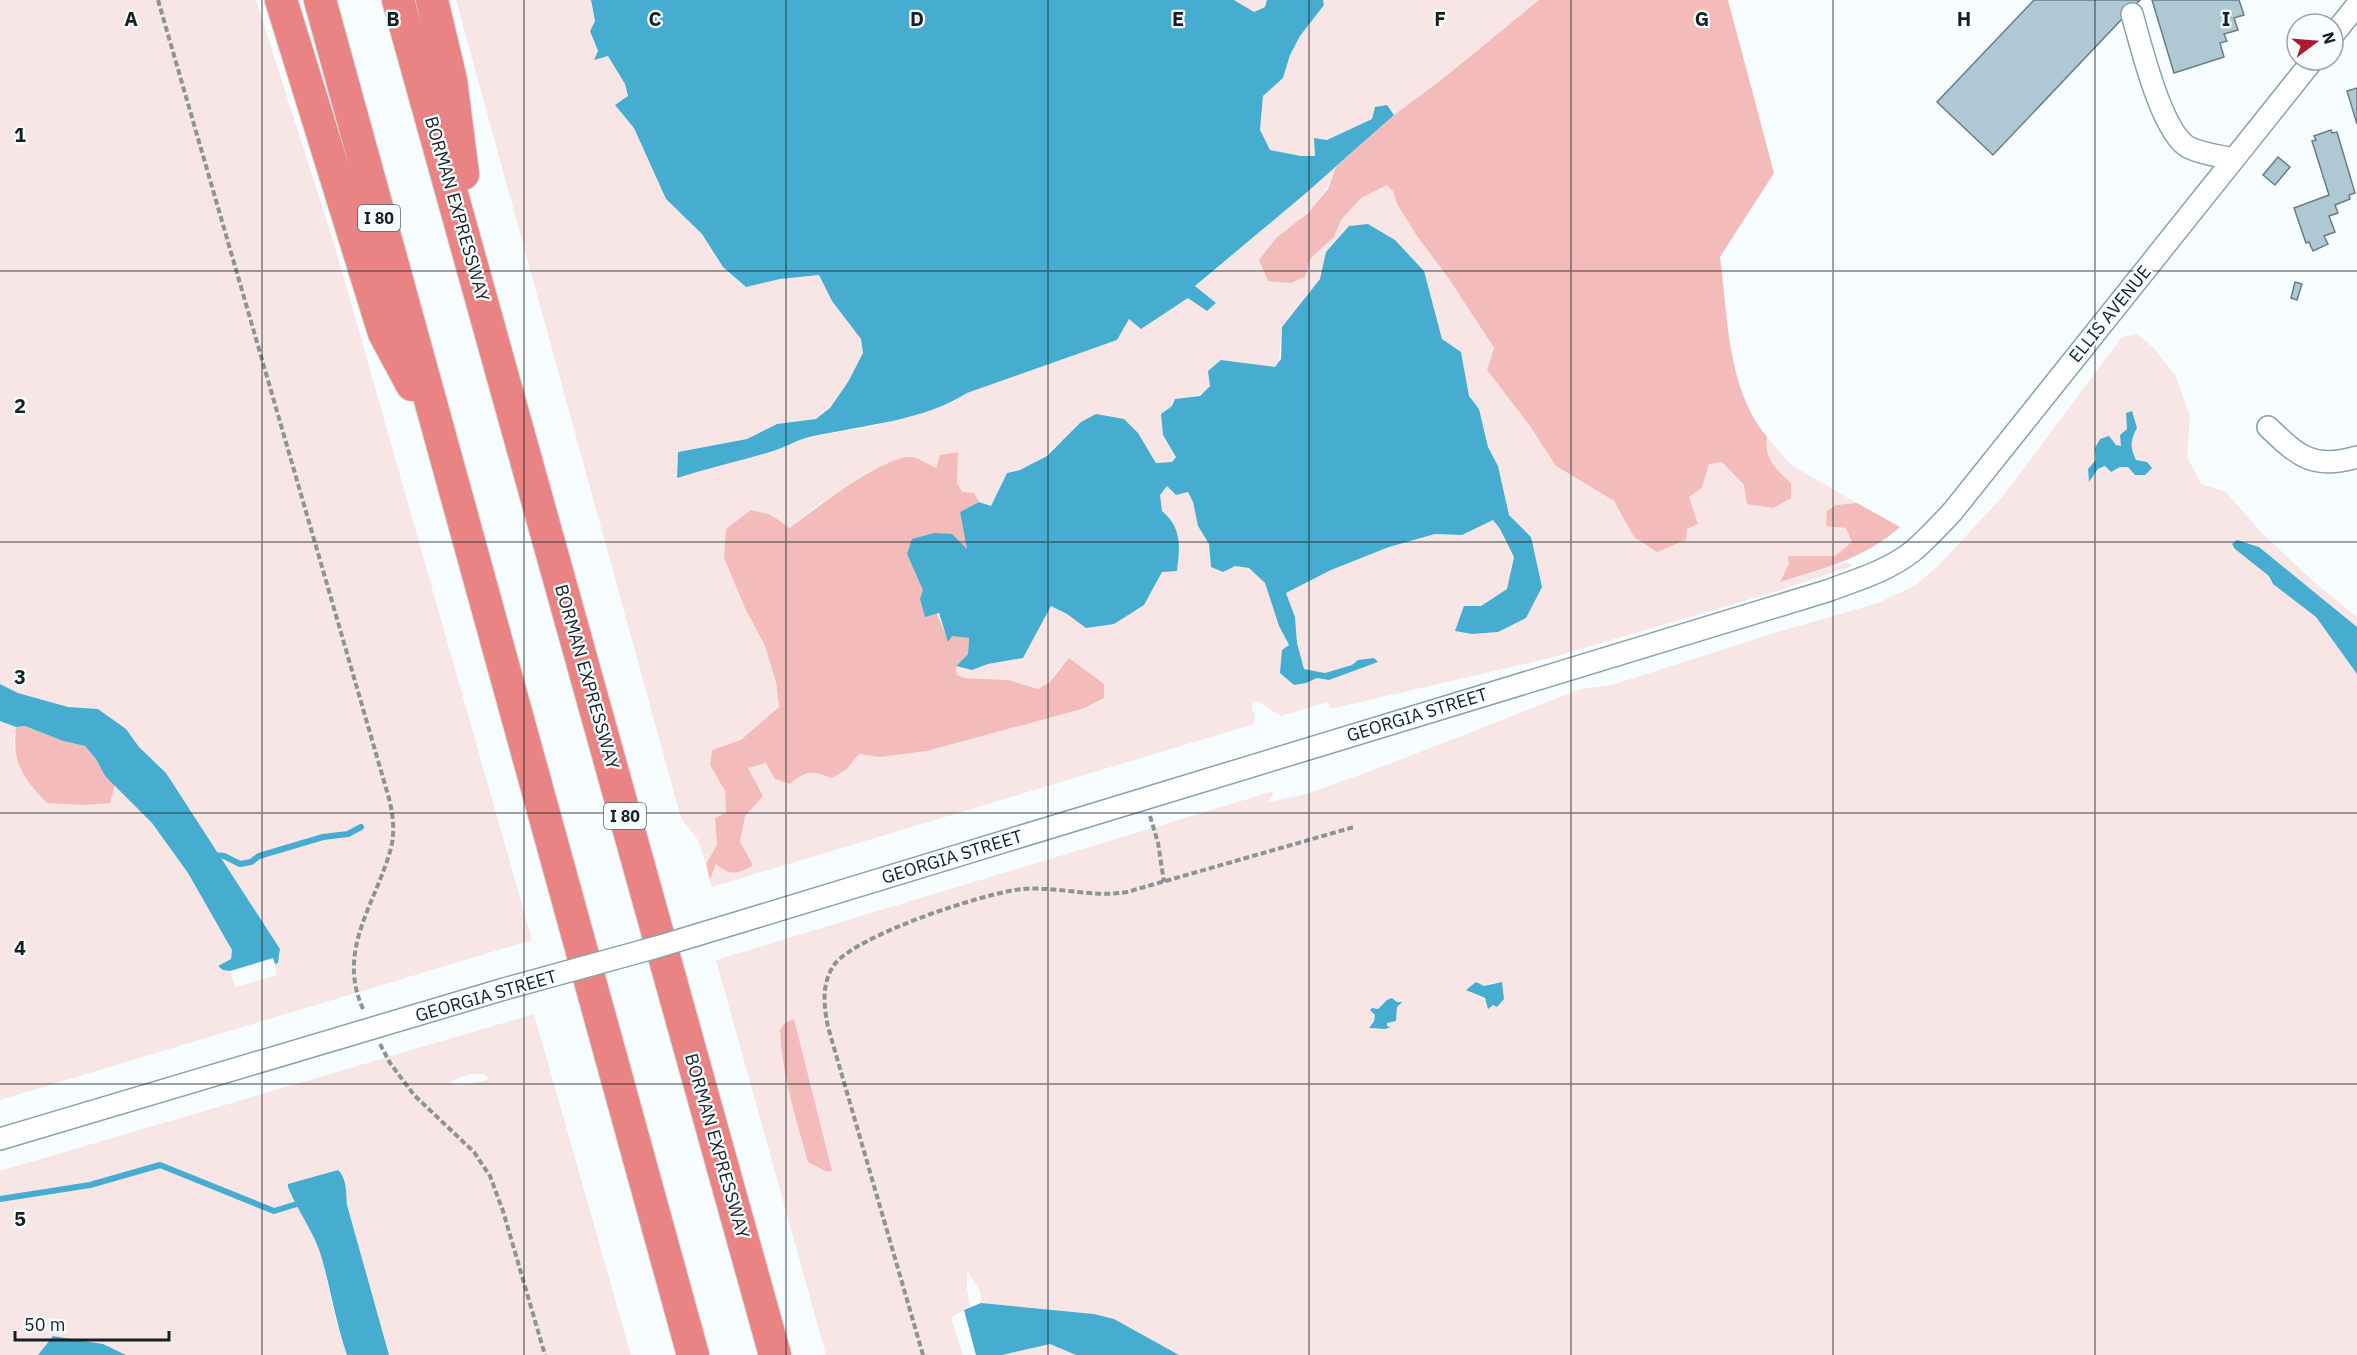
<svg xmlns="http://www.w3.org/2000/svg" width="2357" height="1355" font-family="'IBM Plex Sans',sans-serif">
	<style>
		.green { fill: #f7e6e5; fill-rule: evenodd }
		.forest { fill: #f3bcba }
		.water { fill: #46add1 }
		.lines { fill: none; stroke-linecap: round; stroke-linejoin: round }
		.stream { stroke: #46add1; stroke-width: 6 }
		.building { fill: #aec9d4; stroke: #657e89; stroke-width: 1.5 }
		.minor-casing { stroke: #88a3ae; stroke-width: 24 }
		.highway-casing { stroke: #d5d7d8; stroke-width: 34 }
		.path { stroke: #8c9497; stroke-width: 4; stroke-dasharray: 6 3; stroke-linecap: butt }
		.minor { stroke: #fff; stroke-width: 21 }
		.highway { stroke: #e98384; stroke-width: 32 }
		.minor-bridge-casing { stroke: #88a3ae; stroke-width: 24; stroke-linecap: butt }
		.minor-bridge { stroke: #fff; stroke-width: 21 }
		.grid { fill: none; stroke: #172125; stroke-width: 1.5; stroke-opacity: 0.55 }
		.labels { text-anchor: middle; stroke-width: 4.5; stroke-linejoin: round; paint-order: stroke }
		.shield { fill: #f7fdff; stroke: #5a6366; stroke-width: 1.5 }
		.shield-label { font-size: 16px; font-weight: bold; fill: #172125 }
		.street-label { font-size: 18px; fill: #172125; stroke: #f7fdff }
		.grid-label { font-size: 20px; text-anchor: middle; font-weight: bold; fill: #172125; stroke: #f7fdff; stroke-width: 4.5; stroke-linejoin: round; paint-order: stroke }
	</style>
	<rect width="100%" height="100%" fill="#f7fdff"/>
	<path class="green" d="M 0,0 L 256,0 L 336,250 L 532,940 L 0,1100 L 0,721 L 16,727 L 14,746 L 110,803 L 115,785 L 152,823 L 188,873 L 223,932 L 232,950 L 231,959 L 218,966 L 223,970 L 230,971 L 235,987 L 277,975 L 275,964 L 280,960 L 280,949 L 166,773 L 139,747 L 126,729 L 98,709 L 68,707 L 18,693 L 0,684 Z
		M 456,0 L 591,0 L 595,21 L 590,31 L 598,52 L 594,59 L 608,56 L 625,84 L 628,96 L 615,105 L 634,127 L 666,199 L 702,234 L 723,267 L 746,287 L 780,279 L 819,275 L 832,301 L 861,339 L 863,353 L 848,382 L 830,408 L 816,419 L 777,424 L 747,439 L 678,452 L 677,478 L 717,465 L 772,452 L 810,437 L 874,426 L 952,403 L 967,393 L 1117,340 L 1129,319 L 1141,328 L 1189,298 L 1195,287 L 1336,167 C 1323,204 1307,214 1277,237 L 1305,277 L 1311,258 L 1334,237 L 1341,220 L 1361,197 L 1387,185 L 1393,191 L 1397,204 L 1417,236 L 1449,279 L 1494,349 L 1487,370 L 1530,426 L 1556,466 L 1614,501 L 1635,537 L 1687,529 L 1698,524 L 1689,497 L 1702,488 L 1709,464 L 1722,462 L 1744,485 L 1748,504 L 1791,483 C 1776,470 1764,458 1767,437 L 1790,464 L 1857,503 L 1836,505 L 1852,542 L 1836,556 L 1788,556 L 1790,564 L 1781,582 L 1848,562 L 1852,566 L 1775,592 L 1550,658 L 1331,709 L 1328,702 L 1281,716 L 1257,701 L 1251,706 L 1255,716 L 1254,724 L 712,887 L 710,880 L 716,864 C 731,877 737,874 753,865 L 740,843 L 745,816 L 747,768 L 767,762 L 799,775 L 847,769 L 859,754 L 880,757 L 927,751 L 1082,709 L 1060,668 L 1050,682 L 1038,689 L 1008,680 L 965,678 L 957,675 L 956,666 L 972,670 L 988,664 L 1023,658 L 1051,606 L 1067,614 L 1086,628 L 1144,605 L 1162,571 L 1177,571 C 1180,546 1182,528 1162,511 L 1160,495 L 1167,486 L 1176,495 L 1188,492 L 1193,502 L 1198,526 L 1209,544 L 1211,567 L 1235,566 L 1249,568 L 1265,583 L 1279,626 L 1306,683 L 1317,678 L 1329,680 L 1377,662 L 1374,658 L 1358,660 L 1352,665 L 1325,673 L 1304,669 L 1297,643 L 1295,617 L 1286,593 L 1331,570 L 1389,547 L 1435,534 L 1462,535 L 1493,519 L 1500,529 L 1514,557 L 1507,589 L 1481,606 L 1455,631 L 1472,634 L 1498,632 L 1531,537 L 1509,515 L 1498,466 L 1488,447 L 1479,409 L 1469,396 L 1461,352 L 1442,339 L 1424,271 L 1395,240 L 1368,224 L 1326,252 L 1320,279 L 1282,327 L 1279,362 L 1275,367 L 1221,360 C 1207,392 1211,395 1175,399 L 1172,406 L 1162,414 L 1163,435 L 1176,457 L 1172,462 L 1157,463 L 1138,433 L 1061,441 C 1045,458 1030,468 1007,473 L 991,506 L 979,502 L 974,493 L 961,492 L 956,483 L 958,452 L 936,468 L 911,457 L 822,502 L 790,528 L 771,515 L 724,558 L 745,608 L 765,646 L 776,682 L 779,707 L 742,740 L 712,751 L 710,765 L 725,791 L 726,813 L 715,818 L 717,845 L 706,864 L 698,840 L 683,821 L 679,811 Z
		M 1234,0 L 1267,0 L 1265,7 L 1254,12 Z
		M 1323,0 L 1539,0 L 1445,77 L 1394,115 L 1387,105 L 1372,119 L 1327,140 L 1315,156 L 1301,156 L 1270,150 L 1260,131 L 1263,96 L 1283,78 L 1290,55 L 1300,36 L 1324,5 Z
		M 2137,334 L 2153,347 L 2175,375 L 2190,416 L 2187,457 L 2201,484 L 2226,492 L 2259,530 L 2313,581 L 2357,617 L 2357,627 L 2259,547 L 2237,540 L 2235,549 L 2269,576 L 2273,584 L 2316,617 L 2357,674 L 2357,1355 L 1179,1355 L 1114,1319 L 1094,1314 L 981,1303 L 980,1291 L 967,1270 L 967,1289 L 970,1306 L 951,1318 L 963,1355 L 826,1355 L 716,960 L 1274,791 L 1269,802 L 1306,794 L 1379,768 L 1581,689 L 1612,685 L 1781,631 L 1878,603 L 1916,585 L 1940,564 L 2004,495 L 2122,337 ZM 2127,429 C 2133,439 2131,449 2135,461 L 2147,462 L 2145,475 L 2135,475 L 2128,467 C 2105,465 2104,463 2089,482 L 2088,469 L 2116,445 L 2121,447 ZM 1493,983 L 1502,983 L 1504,999 L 1497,1007 L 1472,993 ZM 1387,1000 L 1401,1002 L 1397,1007 L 1397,1015 L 1387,1023 L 1385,1029 L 1369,1028 L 1378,1009 Z
		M 534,1014 L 631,1355 L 389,1355 L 347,1205 C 346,1193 347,1178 338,1170 L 288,1185 L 295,1204 L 308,1224 L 322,1258 L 336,1321 L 347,1355 L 126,1355 L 103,1344 L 53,1336 L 38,1355 L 0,1355 L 0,1171 ZM 471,1074 L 484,1074 L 490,1079 L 458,1086 L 449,1082 Z
		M 1050,1344 L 1076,1355 L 1002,1355 L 1045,1344 Z"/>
	<path class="forest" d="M 1539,0 L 1728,0 L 1774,173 L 1720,257 C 1728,317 1727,389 1767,437 C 1764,458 1776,470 1791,483 L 1791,498 L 1773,508 L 1747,504 L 1744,485 L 1722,462 L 1709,464 L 1702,488 L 1689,497 L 1698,524 L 1687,529 L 1686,540 L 1657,552 L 1634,537 L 1614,501 L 1556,466 L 1530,426 L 1487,370 L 1494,348 L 1449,279 L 1417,236 L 1397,204 L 1393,191 L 1387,185 L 1361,198 L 1341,220 L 1334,237 L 1311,258 L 1305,277 L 1291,283 L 1268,281 L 1259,260 L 1277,237 L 1308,213 L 1328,189 L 1336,167 L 1394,115 L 1445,77 Z
		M 958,452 L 957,483 L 962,492 L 974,493 L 979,502 L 960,512 L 968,550 L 907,554 C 921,584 938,611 948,641 L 951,635 L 969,638 L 968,654 L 956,666 L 957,675 L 965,678 L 1008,680 L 1038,689 L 1050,682 L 1069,658 L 1104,684 L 1104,698 L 1082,709 L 927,751 L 880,757 L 859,754 L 847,769 L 832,778 C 814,771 805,770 790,784 L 775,779 L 766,763 L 748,768 L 763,796 L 745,816 L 740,842 L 753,865 C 738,874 731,877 716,864 L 710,880 L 706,864 L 717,845 L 715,818 L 726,813 L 725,791 L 710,765 L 712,750 L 741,740 L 779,707 L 776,682 L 765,646 L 745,608 L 724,558 L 726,529 L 751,510 L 771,515 L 790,528 C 813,510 882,457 910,457 C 918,457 929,465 936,468 L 940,455 Z
		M 1857,503 L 1900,527 C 1864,559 1824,568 1780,582 L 1789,564 L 1788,556 L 1835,556 L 1852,542 L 1846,528 L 1826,526 L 1827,511 L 1836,505 Z
		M 25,726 L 63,741 L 85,746 L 96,759 L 105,776 L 115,785 L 110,803 L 83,805 L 47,803 C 23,778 12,763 16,727 Z
		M 794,1019 L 832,1171 L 825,1171 L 808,1162 C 796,1119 782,1074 780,1030 L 785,1023 Z"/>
	<path class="water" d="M 591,0 L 1234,0 L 1254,12 L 1265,7 L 1267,0 L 1323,0 L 1324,5 L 1300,36 L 1290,55 L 1283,78 L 1263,96 L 1260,130 L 1270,150 L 1301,156 L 1315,156 L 1314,138 L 1327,140 L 1372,119 L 1375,107 L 1387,105 L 1394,115 L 1306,193 L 1195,286 L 1216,303 L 1207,311 L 1188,298 L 1141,329 L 1129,319 L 1117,340 L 967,393 C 925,420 862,426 813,436 C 798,439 785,448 770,452 C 739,461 708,468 677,478 L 678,452 L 747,439 L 777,424 L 816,419 L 830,408 L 848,382 L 863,353 L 861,339 L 832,301 L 819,275 L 780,279 L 746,287 L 723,267 L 702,234 L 666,199 L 634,128 L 615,105 L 628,96 L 625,84 L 608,56 L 594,60 L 598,51 L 590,31 L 595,21 Z
		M 1368,224 L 1395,240 L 1424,271 L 1442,339 L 1461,352 L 1469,396 L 1479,409 L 1488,447 L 1498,466 L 1509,515 L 1531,537 L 1542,587 L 1526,618 L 1498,632 L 1472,634 L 1455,631 L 1464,606 L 1481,606 L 1507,589 L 1514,557 L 1500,529 L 1493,520 L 1462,535 L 1435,534 L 1389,547 L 1331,570 L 1286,593 L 1295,617 L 1297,643 L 1304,669 L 1325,673 L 1352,665 L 1358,660 L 1374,658 L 1378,662 L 1329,680 L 1317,678 L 1306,683 L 1294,685 L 1280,673 L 1282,650 L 1289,645 L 1279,626 L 1265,583 L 1249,568 L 1235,566 L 1223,572 L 1211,567 L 1209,544 L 1198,526 L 1193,502 L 1188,492 L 1176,495 L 1167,486 L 1160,495 L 1162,511 C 1182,528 1180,546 1177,571 L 1162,572 L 1144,605 L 1114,624 L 1086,628 L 1067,614 L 1051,606 L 1023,658 L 988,664 L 972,670 L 956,666 L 968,654 L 969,638 L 952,636 L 948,642 L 939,613 L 925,617 L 920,599 L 923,590 L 907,554 L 912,539 L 934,533 L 952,534 L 967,549 L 960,512 L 979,502 L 991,506 L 1007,473 L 1020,470 L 1047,456 L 1081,422 L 1096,414 L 1124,419 L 1138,433 L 1156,463 L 1172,462 L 1176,457 L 1163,435 L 1161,414 L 1172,406 L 1175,399 L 1200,396 L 1210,386 L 1208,371 L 1221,360 L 1275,367 L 1281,359 L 1282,327 L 1320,279 L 1326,252 L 1349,226 Z
		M 2132,411 L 2137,428 C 2130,440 2130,448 2136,460 L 2147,462 L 2152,468 L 2145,475 L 2135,475 L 2128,467 L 2120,467 L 2111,472 L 2105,466 L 2098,469 L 2089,482 L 2088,469 L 2096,460 L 2095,448 L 2100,439 L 2109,436 L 2116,445 L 2121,446 L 2120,435 L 2127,429 L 2126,413 Z
		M 2237,540 L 2259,547 L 2357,627 L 2357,674 L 2316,617 L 2273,584 L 2269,576 L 2235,549 L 2232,544 Z
		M 0,684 L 18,693 L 68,707 L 98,709 L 126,729 L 139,747 L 166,773 L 280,949 L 278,963 L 275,964 L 273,958 L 230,971 L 223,970 L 218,966 L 231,959 L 232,950 L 188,873 L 152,823 L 105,776 L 96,759 L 85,746 L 63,741 L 25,726 L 16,727 L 0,721 Z
		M 1476,982 L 1484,986 L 1502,982 L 1504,999 L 1497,1007 L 1493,1005 L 1488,1009 L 1485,998 L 1466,990 Z
		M 1392,998 L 1397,1002 L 1402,1002 L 1397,1007 L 1396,1021 L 1387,1023 L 1387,1026 L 1391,1027 L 1385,1029 L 1369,1028 L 1374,1021 L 1375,1015 L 1370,1010 L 1372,1008 L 1378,1009 L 1387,1000 Z
		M 338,1170 C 347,1178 346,1193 347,1205 L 389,1355 L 347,1355 C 336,1323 331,1291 322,1259 C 315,1233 298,1212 288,1187 L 288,1184 Z
		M 981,1303 L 1094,1314 L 1114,1319 L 1179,1355 L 1076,1355 L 1050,1344 L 1002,1355 L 976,1355 L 964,1310 Z
		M 53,1336 L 103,1344 L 126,1355 L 38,1355 Z"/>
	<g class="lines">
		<path class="stream" d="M 215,855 L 224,856 L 240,864 L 251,862 L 259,856 L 323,837 L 348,834 L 361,827
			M 0,1199 L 90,1185 L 160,1165 L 274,1211 L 300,1203"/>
	</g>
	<path class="building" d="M 2034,0 L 2140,0 L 1993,155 L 1937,102 Z
		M 2152,0 L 2239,0 L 2244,15 L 2234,18 L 2238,30 L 2224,34 L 2227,41 L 2220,43 L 2224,57 L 2174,73 Z
		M 2357,88 L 2357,124 L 2347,91 Z
		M 2331,130 L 2332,133 L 2337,132 L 2355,193 L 2349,195 L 2350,199 L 2335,205 L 2338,213 L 2329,216 L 2335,232 L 2324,236 L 2328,244 L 2313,251 L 2309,242 L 2306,243 L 2294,208 L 2329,195 L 2312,141 L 2316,140 L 2314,136 Z
		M 2278,157 L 2290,167 L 2275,185 L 2263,175 Z
		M 2295,282 L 2302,284 L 2297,300 L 2291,298 Z"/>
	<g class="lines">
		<g class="minor-casing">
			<path id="minor" d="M 2132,14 C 2141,45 2161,131 2188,147 C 2201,154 2220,156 2234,159
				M 2333,35 L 2357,5
				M 2268,427 C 2298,456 2313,470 2357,457
				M 743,921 L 1827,591 C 1856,580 1888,571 1913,551 C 1927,539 1940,525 1953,511 L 2313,60
				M 0,1139 L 504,989"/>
		</g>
		<g class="highway-casing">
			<path id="highway" d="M 281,0 L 384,333 L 412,385
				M 320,0 L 693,1355
				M 398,0 L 775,1355
				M 432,0 L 451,80 L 463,174"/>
		</g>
		<path class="path" d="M 158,0 L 390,802 C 393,817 395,832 391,848 C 376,904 335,951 364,1011
			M 1150,816 L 1158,843 L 1164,882
			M 380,1044 L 390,1063 L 414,1095 L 474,1152 L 490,1176 L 503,1211 L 545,1355
			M 923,1355 L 828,1027 C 824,1007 821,984 834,965 C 856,935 984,893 1022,889 C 1057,886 1092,898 1127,892 L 1354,827"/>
		<use href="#minor" class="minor"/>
		<use href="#highway" class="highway"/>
		<g class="minor-bridge-casing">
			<path id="minor-bridge" d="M 504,989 L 657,947 L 743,921"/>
		</g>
		<use href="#minor-bridge" class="minor-bridge"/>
	</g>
	<path class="grid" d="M 262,0 L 262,1355M 524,0 L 524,1355M 786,0 L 786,1355M 1048,0 L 1048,1355M 1309,0 L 1309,1355M 1571,0 L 1571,1355M 1833,0 L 1833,1355M 2095,0 L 2095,1355M 0,271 L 2357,271M 0,542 L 2357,542M 0,813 L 2357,813M 0,1084 L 2357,1084"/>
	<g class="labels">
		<g class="shield">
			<rect x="358" y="205" width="42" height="26" rx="4.5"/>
			<rect x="604" y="803" width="42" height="26" rx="4.5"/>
		</g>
		<g class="shield-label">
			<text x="379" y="224">I 80</text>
			<text x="625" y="822">I 80</text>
		</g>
		<g class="street-label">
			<text transform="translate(457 209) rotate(74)" y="6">BORMAN EXPRESSWAY</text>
			<text transform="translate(2110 314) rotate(-51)" y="6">ELLIS AVENUE</text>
			<text transform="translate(587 677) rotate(74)" y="6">BORMAN EXPRESSWAY</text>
			<text transform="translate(1417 715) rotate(-17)" y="6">GEORGIA STREET</text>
			<text transform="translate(952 857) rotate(-17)" y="6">GEORGIA STREET</text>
			<text transform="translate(486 996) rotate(-16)" y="6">GEORGIA STREET</text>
			<text transform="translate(717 1146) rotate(74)" y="6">BORMAN EXPRESSWAY</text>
		</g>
	</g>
	<g class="grid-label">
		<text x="131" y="26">A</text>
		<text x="393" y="26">B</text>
		<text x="655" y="26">C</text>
		<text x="917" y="26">D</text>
		<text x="1178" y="26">E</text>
		<text x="1440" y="26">F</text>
		<text x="1702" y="26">G</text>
		<text x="1964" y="26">H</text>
		<text x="2226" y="26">I</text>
		<text x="20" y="142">1</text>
		<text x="20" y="413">2</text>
		<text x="20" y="684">3</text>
		<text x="20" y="955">4</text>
		<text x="20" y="1226">5</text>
	</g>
	<g transform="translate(2315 42) rotate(74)"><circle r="28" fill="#f7fdff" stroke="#9da5a8" stroke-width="1.5"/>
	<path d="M0-4.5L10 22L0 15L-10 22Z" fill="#ae1a31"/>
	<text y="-9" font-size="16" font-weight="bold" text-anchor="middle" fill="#172125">N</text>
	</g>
	<path d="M15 1331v9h154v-9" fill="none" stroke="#172125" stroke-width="3"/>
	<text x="24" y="1331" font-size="18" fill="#172125" stroke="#f7fdff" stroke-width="4.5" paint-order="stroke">50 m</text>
</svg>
